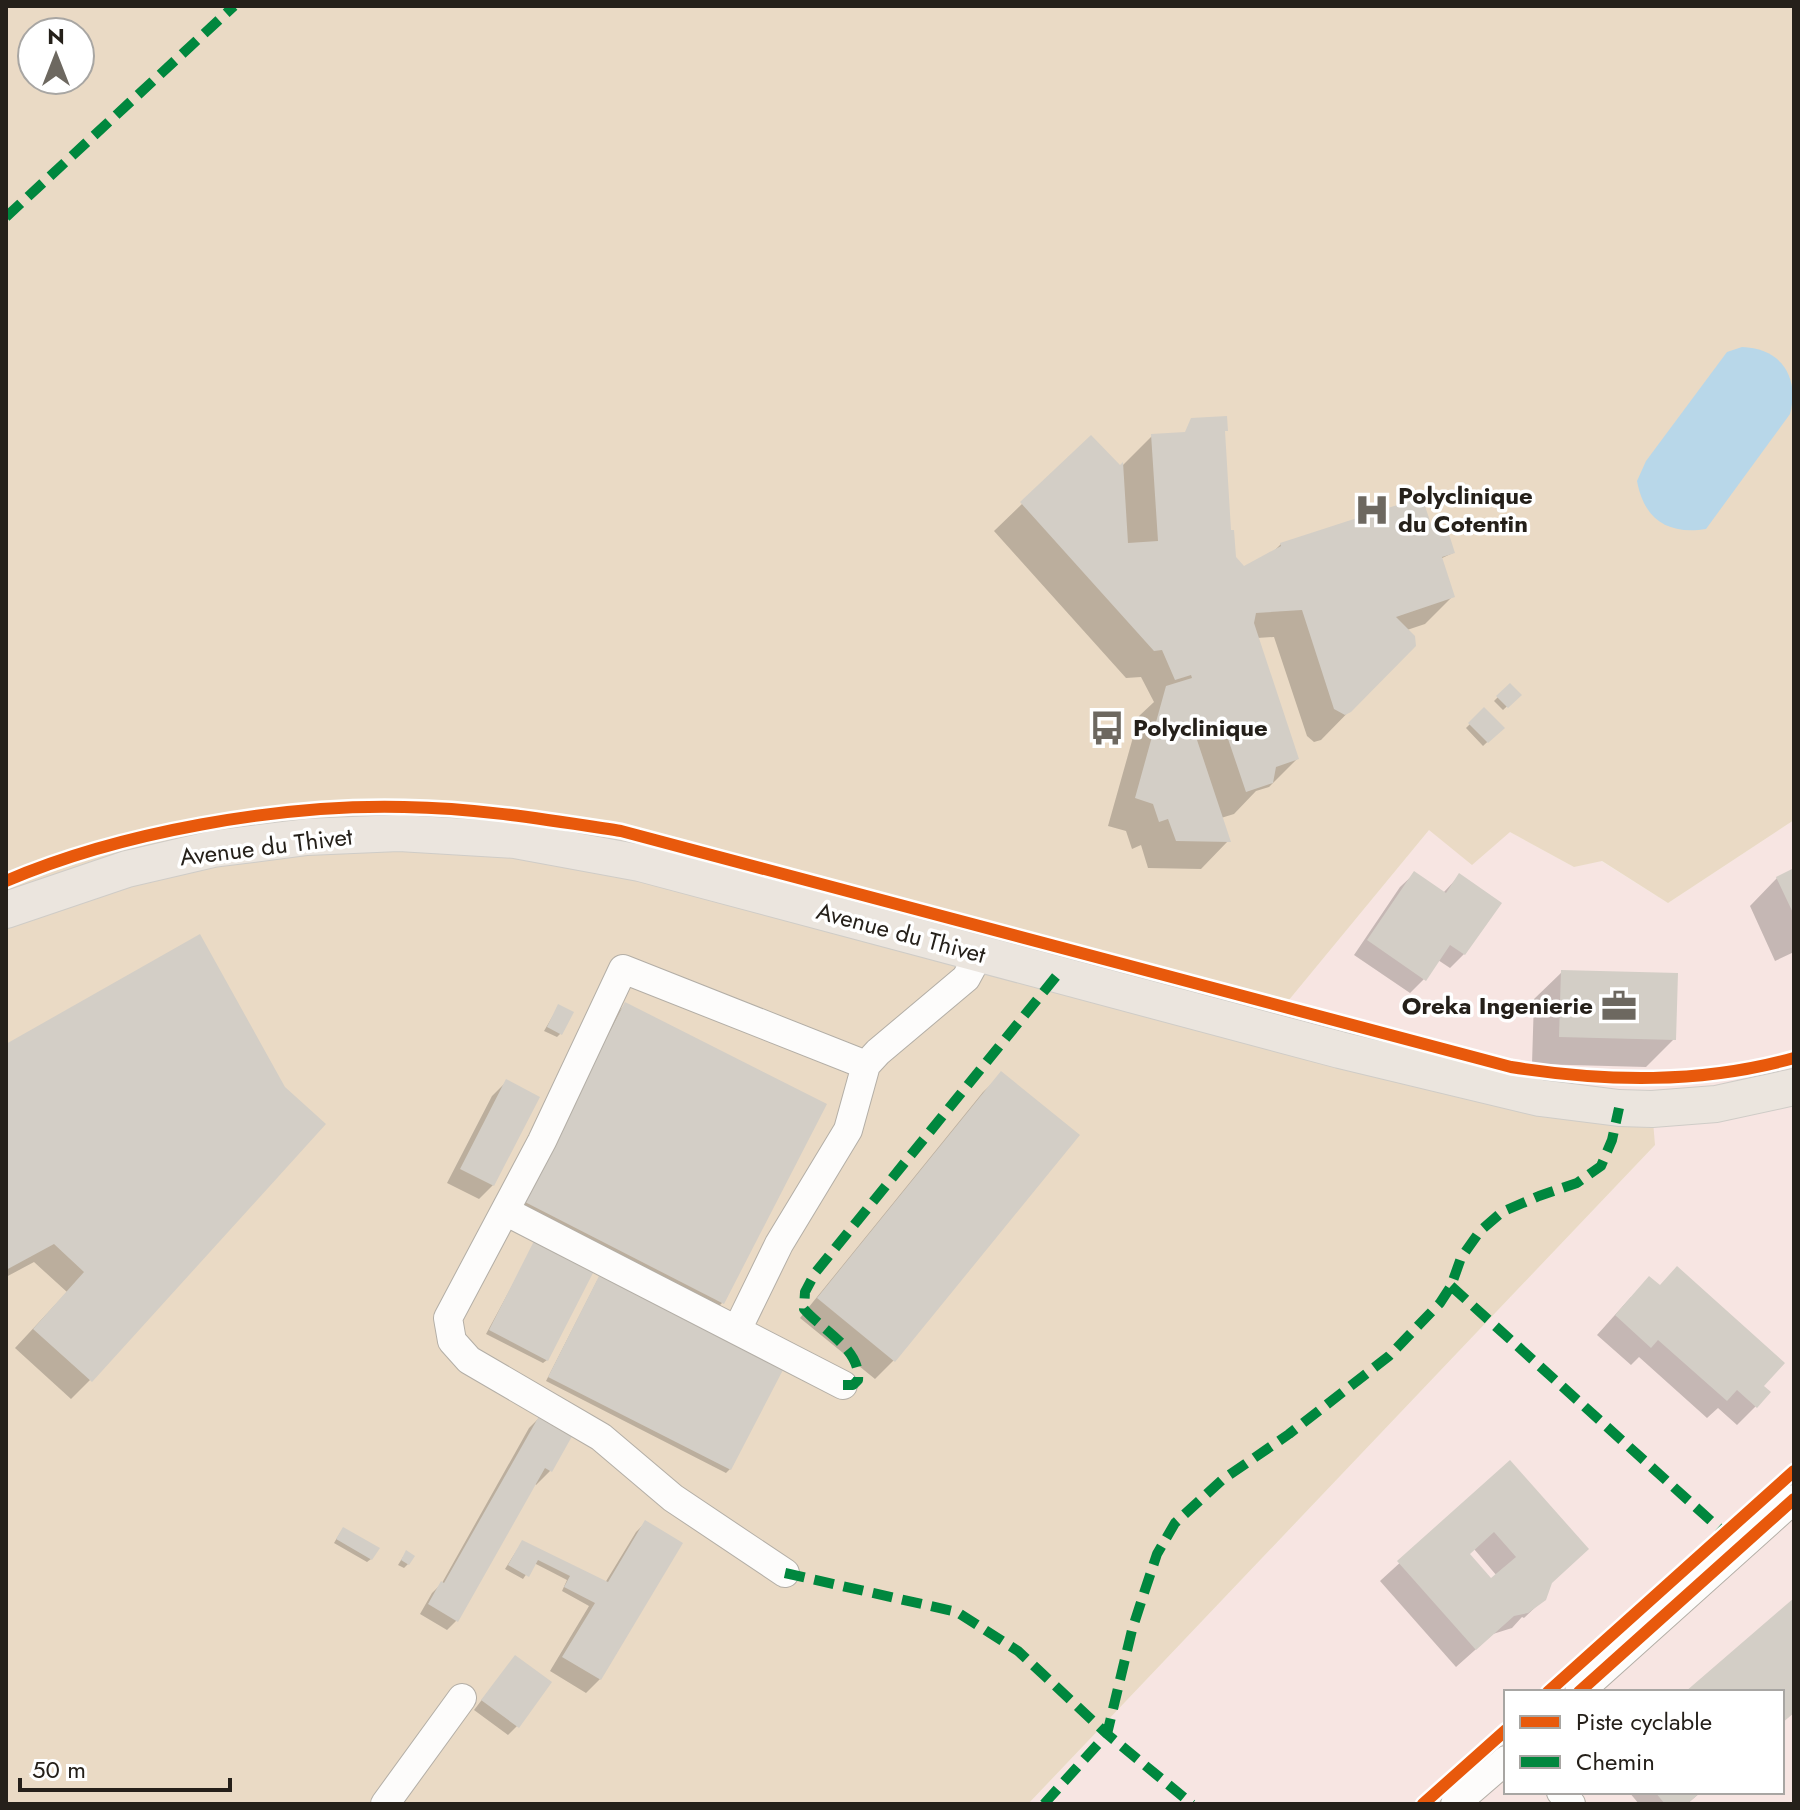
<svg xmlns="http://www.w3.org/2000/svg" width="1800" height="1810" font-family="Jost,sans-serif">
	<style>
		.commercial { fill: #f7e5e2; fill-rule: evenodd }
		.green { fill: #eadac5; fill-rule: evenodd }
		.water { fill: #b8d7e9 }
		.shadow { fill: #0003; fill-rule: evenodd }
		.building { fill: #d3cec6; fill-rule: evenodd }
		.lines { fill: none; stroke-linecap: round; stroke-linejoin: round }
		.minor-casing { stroke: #b3aea6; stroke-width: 30 }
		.major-casing { stroke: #cfccc7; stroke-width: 38 }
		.minor { stroke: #fdfcfb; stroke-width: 28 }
		.major { stroke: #ebe5de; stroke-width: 36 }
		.quiet { stroke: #00873e; stroke-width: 10; stroke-dasharray: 20 10; stroke-linecap: butt }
		.cycleway-casing { stroke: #fff; stroke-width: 17 }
		.cycleway { stroke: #e8590c; stroke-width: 12 }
		.labels { text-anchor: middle; stroke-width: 7; stroke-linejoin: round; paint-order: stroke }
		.poi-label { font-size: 24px; font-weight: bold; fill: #25201a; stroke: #fff; text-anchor: start }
		.street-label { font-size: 24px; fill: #25201a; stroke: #fff }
	</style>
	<rect width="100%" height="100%" fill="#f4ede3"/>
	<path class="commercial" d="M 1794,820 L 1794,1804 L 1028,1804 L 1655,1145 L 1264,1030 L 1429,830 L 1510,832 L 1574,867 L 1601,861 L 1668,903 ZM 1506,1692 L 1782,1692 L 1782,1792 L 1506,1792 Z"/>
	<path class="green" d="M 6,6 L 1794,6 L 1794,820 L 1668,903 L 1602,861 L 1574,867 L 1510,832 L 1472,865 L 1429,830 L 1265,1029 L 1652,1109 L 1655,1145 L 1028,1804 L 6,1804 ZM 32,32 L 80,32 L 80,80 L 32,80 Z"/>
	<path class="water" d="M 1742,347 C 1780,348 1800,376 1790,414 L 1706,529 C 1667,535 1644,519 1637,481 L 1646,461 L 1727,352 Z"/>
	<path class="shadow" d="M 1192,420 L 1226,430 L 1223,433 L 1229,532 L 1234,558 L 1243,568 L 1273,552 L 1281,544 L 1431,532 L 1453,553 L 1440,559 L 1453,596 L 1425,624 L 1407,630 L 1414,645 L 1321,740 L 1314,742 L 1307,736 L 1274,637 L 1257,638 L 1297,759 L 1269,787 L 1256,791 L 1234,814 L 1221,818 L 1228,841 L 1201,869 L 1148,868 L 1141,845 L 1132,849 L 1126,831 L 1108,826 L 1139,716 L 1154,702 L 1141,677 L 1126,678 L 994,531 L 1022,504 L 1120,468 L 1152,436 L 1185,434 Z
		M 1510,685 L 1519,695 L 1503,710 L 1494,701 Z
		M 1484,710 L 1502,728 L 1483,746 L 1466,728 Z
		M 1794,870 L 1794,952 L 1775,961 L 1750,906 L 1777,878 Z
		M 1414,874 L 1443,893 L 1459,876 L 1464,954 L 1450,968 L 1438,960 L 1424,979 L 1410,993 L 1354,955 L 1400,887 Z
		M 1562,972 L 1674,1039 L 1646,1067 L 1532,1064 L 1534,999 Z
		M 626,1004 L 722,1303 L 718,1307 L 520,1205 L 607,1023 Z
		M 558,1007 L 561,1033 L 557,1037 L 544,1031 Z
		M 6,1047 L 284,1088 L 90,1380 L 71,1399 L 15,1348 L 67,1292 L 34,1262 L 6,1277 Z
		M 1002,1074 L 894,1360 L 875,1379 L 800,1318 L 983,1092 Z
		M 506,1082 L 493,1185 L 479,1199 L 447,1183 L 492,1096 Z
		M 535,1243 L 547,1360 L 543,1363 L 486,1334 Z
		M 597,1281 L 730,1469 L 726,1473 L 546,1381 Z
		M 1631,1297 L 1761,1386 L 1756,1406 L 1737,1425 L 1718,1408 L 1707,1418 L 1639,1357 L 1631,1365 L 1597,1335 Z
		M 543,1414 L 550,1471 L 536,1485 L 534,1483 L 456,1621 L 447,1630 L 420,1614 L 432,1593 L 442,1583 L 529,1428 Z
		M 1509,1463 L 1550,1584 L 1544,1599 L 1524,1618 L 1522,1617 L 1512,1628 L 1493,1634 L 1456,1667 L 1380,1581 ZM 1474,1549 L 1497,1576 L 1491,1581 L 1468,1555 Z
		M 645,1523 L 600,1679 L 586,1693 L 550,1671 L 589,1606 L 562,1591 L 567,1580 L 534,1563 L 523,1579 L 505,1569 L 522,1542 L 605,1583 L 636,1532 Z
		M 340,1533 L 371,1559 L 367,1562 L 334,1543 Z
		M 403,1557 L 408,1564 L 404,1568 L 398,1565 Z
		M 515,1657 L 517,1726 L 508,1735 L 474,1710 Z
		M 1629,1792 L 1701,1792 L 1687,1804 L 1639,1804 Z"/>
	<path class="building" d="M 1227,416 L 1228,431 L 1225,431 L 1231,530 L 1234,530 L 1236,557 L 1244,566 L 1281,546 L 1280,543 L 1422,497 L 1433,530 L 1446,525 L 1455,553 L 1442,557 L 1455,597 L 1396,617 L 1415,636 L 1416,646 L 1351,712 L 1345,715 L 1334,709 L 1302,610 L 1256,613 L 1254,623 L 1299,759 L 1276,767 L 1273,783 L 1246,792 L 1225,730 L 1197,740 L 1231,842 L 1176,841 L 1168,819 L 1159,822 L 1153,804 L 1135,798 L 1166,686 L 1192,678 L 1191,675 L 1175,680 L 1162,650 L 1154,651 L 1020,502 L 1091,435 L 1120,465 L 1123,462 L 1128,543 L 1158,541 L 1151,434 L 1185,432 L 1191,418 Z
		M 1510,683 L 1522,695 L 1508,708 L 1496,696 Z
		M 1484,707 L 1505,728 L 1488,743 L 1468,723 Z
		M 1794,868 L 1794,915 L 1776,877 Z
		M 1414,871 L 1446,893 L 1459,873 L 1502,903 L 1465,955 L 1450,945 L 1426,981 L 1367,940 Z
		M 200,934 L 285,1087 L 326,1124 L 92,1382 L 33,1329 L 84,1272 L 54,1244 L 6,1270 L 6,1044 Z
		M 1561,970 L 1678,973 L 1676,1040 L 1559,1037 Z
		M 625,1002 L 827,1104 L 724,1304 L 523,1201 Z
		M 558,1004 L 574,1012 L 562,1035 L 547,1027 Z
		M 1001,1071 L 1080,1135 L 895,1362 L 817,1298 Z
		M 506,1079 L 540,1097 L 494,1186 L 460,1169 Z
		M 534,1241 L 594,1271 L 548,1361 L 489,1330 Z
		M 1677,1266 L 1785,1363 L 1764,1386 L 1771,1392 L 1757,1408 L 1737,1390 L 1727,1401 L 1658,1340 L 1651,1348 L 1615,1315 L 1649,1276 L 1660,1285 Z
		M 600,1274 L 784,1368 L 731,1470 L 548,1377 Z
		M 542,1411 L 575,1431 L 552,1472 L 545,1468 L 458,1622 L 428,1604 L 441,1581 L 444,1583 Z
		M 1510,1460 L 1589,1549 L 1552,1583 L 1546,1600 L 1528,1613 L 1514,1616 L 1476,1650 L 1397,1561 ZM 1494,1532 L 1516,1557 L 1491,1578 L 1470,1554 Z
		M 645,1520 L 683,1543 L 601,1680 L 562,1657 L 595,1603 L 564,1587 L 570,1576 L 538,1560 L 529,1577 L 508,1565 L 522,1540 L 608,1582 Z
		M 343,1527 L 380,1548 L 372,1560 L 336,1539 Z
		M 406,1550 L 415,1556 L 409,1565 L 401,1560 Z
		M 1794,1598 L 1794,1713 L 1782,1723 L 1782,1692 L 1685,1692 Z
		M 515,1655 L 552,1682 L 519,1728 L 481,1700 Z
		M 1655,1792 L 1701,1792 L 1687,1804 L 1665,1804 Z"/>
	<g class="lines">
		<g class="minor-casing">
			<path id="minor" d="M 505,1211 L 843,1385
				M 737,1330 L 779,1244 L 848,1130 L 866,1065 L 878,1052 L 966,978 L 979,954
				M 785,1573 L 673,1498 L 601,1437 L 469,1360 L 452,1341 L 448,1318 L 542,1141 L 623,969 L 866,1065
				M 1579,1692 L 1794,1499
				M 1561,1792 L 1571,1804
				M 385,1804 L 462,1698
				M 1455,1804 L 1506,1760"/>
		</g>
		<g class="major-casing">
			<path id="major" d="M 6,910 L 127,869 L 213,849 L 307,837 L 399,833 L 515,840 L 640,863 L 1340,1050 L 1540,1098 L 1619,1108 L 1652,1109 L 1716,1104 L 1794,1087"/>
		</g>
		<use href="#minor" class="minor"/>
		<use href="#major" class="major"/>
		<path class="quiet" d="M 6,217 L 234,6
			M 1451,1286 L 1730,1538
			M 843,1385 L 853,1385 L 858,1380 C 861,1349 822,1330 804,1309 L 805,1292 L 815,1273 L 1058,974
			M 785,1573 L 957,1612 L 1018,1651 L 1107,1734 L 1192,1804
			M 1044,1804 L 1107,1734 L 1132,1630 L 1144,1593 L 1157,1554 L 1175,1523 L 1222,1480 L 1289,1434 L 1389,1356 L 1440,1303 L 1451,1286 L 1461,1258 L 1480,1231 L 1502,1212 L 1539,1196 L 1577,1183 L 1601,1166 L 1612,1140 L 1619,1108"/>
		<g class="cycleway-casing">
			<path id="cycleway" d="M 6,881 C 120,832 280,804 404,807 C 477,808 549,820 621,831 L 1511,1067 C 1606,1082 1701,1084 1794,1058
				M 1548,1692 L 1794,1471
				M 1579,1692 L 1794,1499
				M 1423,1804 L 1506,1730"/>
		</g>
		<use href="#cycleway" class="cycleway"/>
	</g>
	<defs>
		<g id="hospital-bare" transform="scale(2.76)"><path d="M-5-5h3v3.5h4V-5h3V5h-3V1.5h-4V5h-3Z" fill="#6d6860" stroke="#fff" stroke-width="2.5" paint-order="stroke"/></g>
		<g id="bus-bare" transform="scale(2.76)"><path d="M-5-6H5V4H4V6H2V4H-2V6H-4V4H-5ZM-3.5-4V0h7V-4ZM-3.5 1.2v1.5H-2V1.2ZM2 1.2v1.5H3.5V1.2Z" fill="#6d6860" stroke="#fff" stroke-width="2.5" paint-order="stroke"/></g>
		<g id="office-bare" transform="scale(2.76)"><path d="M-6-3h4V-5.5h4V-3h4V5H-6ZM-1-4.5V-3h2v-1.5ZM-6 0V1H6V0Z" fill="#6d6860" stroke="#fff" stroke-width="2.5" paint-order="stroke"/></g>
	</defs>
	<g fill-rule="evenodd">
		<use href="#hospital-bare" x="1372" y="510"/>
		<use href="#bus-bare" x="1107" y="728"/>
		<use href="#office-bare" x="1619" y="1006"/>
	</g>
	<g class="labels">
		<g class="poi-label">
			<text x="1398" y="504">Polyclinique<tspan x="1398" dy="28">du Cotentin</tspan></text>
			<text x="1133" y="736">Polyclinique</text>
			<text x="1593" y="1014" text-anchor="end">Oreka Ingenierie</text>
		</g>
		<g class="street-label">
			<text transform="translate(266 847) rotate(-7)" y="8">Avenue du Thivet</text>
			<text transform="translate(901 933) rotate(15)" y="8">Avenue du Thivet</text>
		</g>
	</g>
	<rect width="1800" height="1810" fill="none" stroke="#25201a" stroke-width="16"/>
	<rect x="1504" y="1690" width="280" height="104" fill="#ffffff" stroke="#a8a6a3" stroke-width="2"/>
	<rect x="1520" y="1716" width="40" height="12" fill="#e8590c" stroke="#a8a6a3" stroke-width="2"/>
	<text x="1576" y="1730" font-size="24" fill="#25201a">Piste cyclable</text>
	<rect x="1520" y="1756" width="40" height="12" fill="#00873e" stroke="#a8a6a3" stroke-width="2"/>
	<text x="1576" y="1770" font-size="24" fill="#25201a">Chemin</text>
	<g transform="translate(56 56)"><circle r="38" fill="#ffffff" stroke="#a8a6a3" stroke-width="2"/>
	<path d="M0-6L14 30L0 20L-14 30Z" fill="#6d6860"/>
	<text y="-12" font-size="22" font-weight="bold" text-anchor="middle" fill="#25201a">N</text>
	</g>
	<path d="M20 1778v12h210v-12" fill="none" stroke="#25201a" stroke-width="4"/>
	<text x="32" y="1778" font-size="24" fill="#25201a" stroke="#ffffff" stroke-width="6" paint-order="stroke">50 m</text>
</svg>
